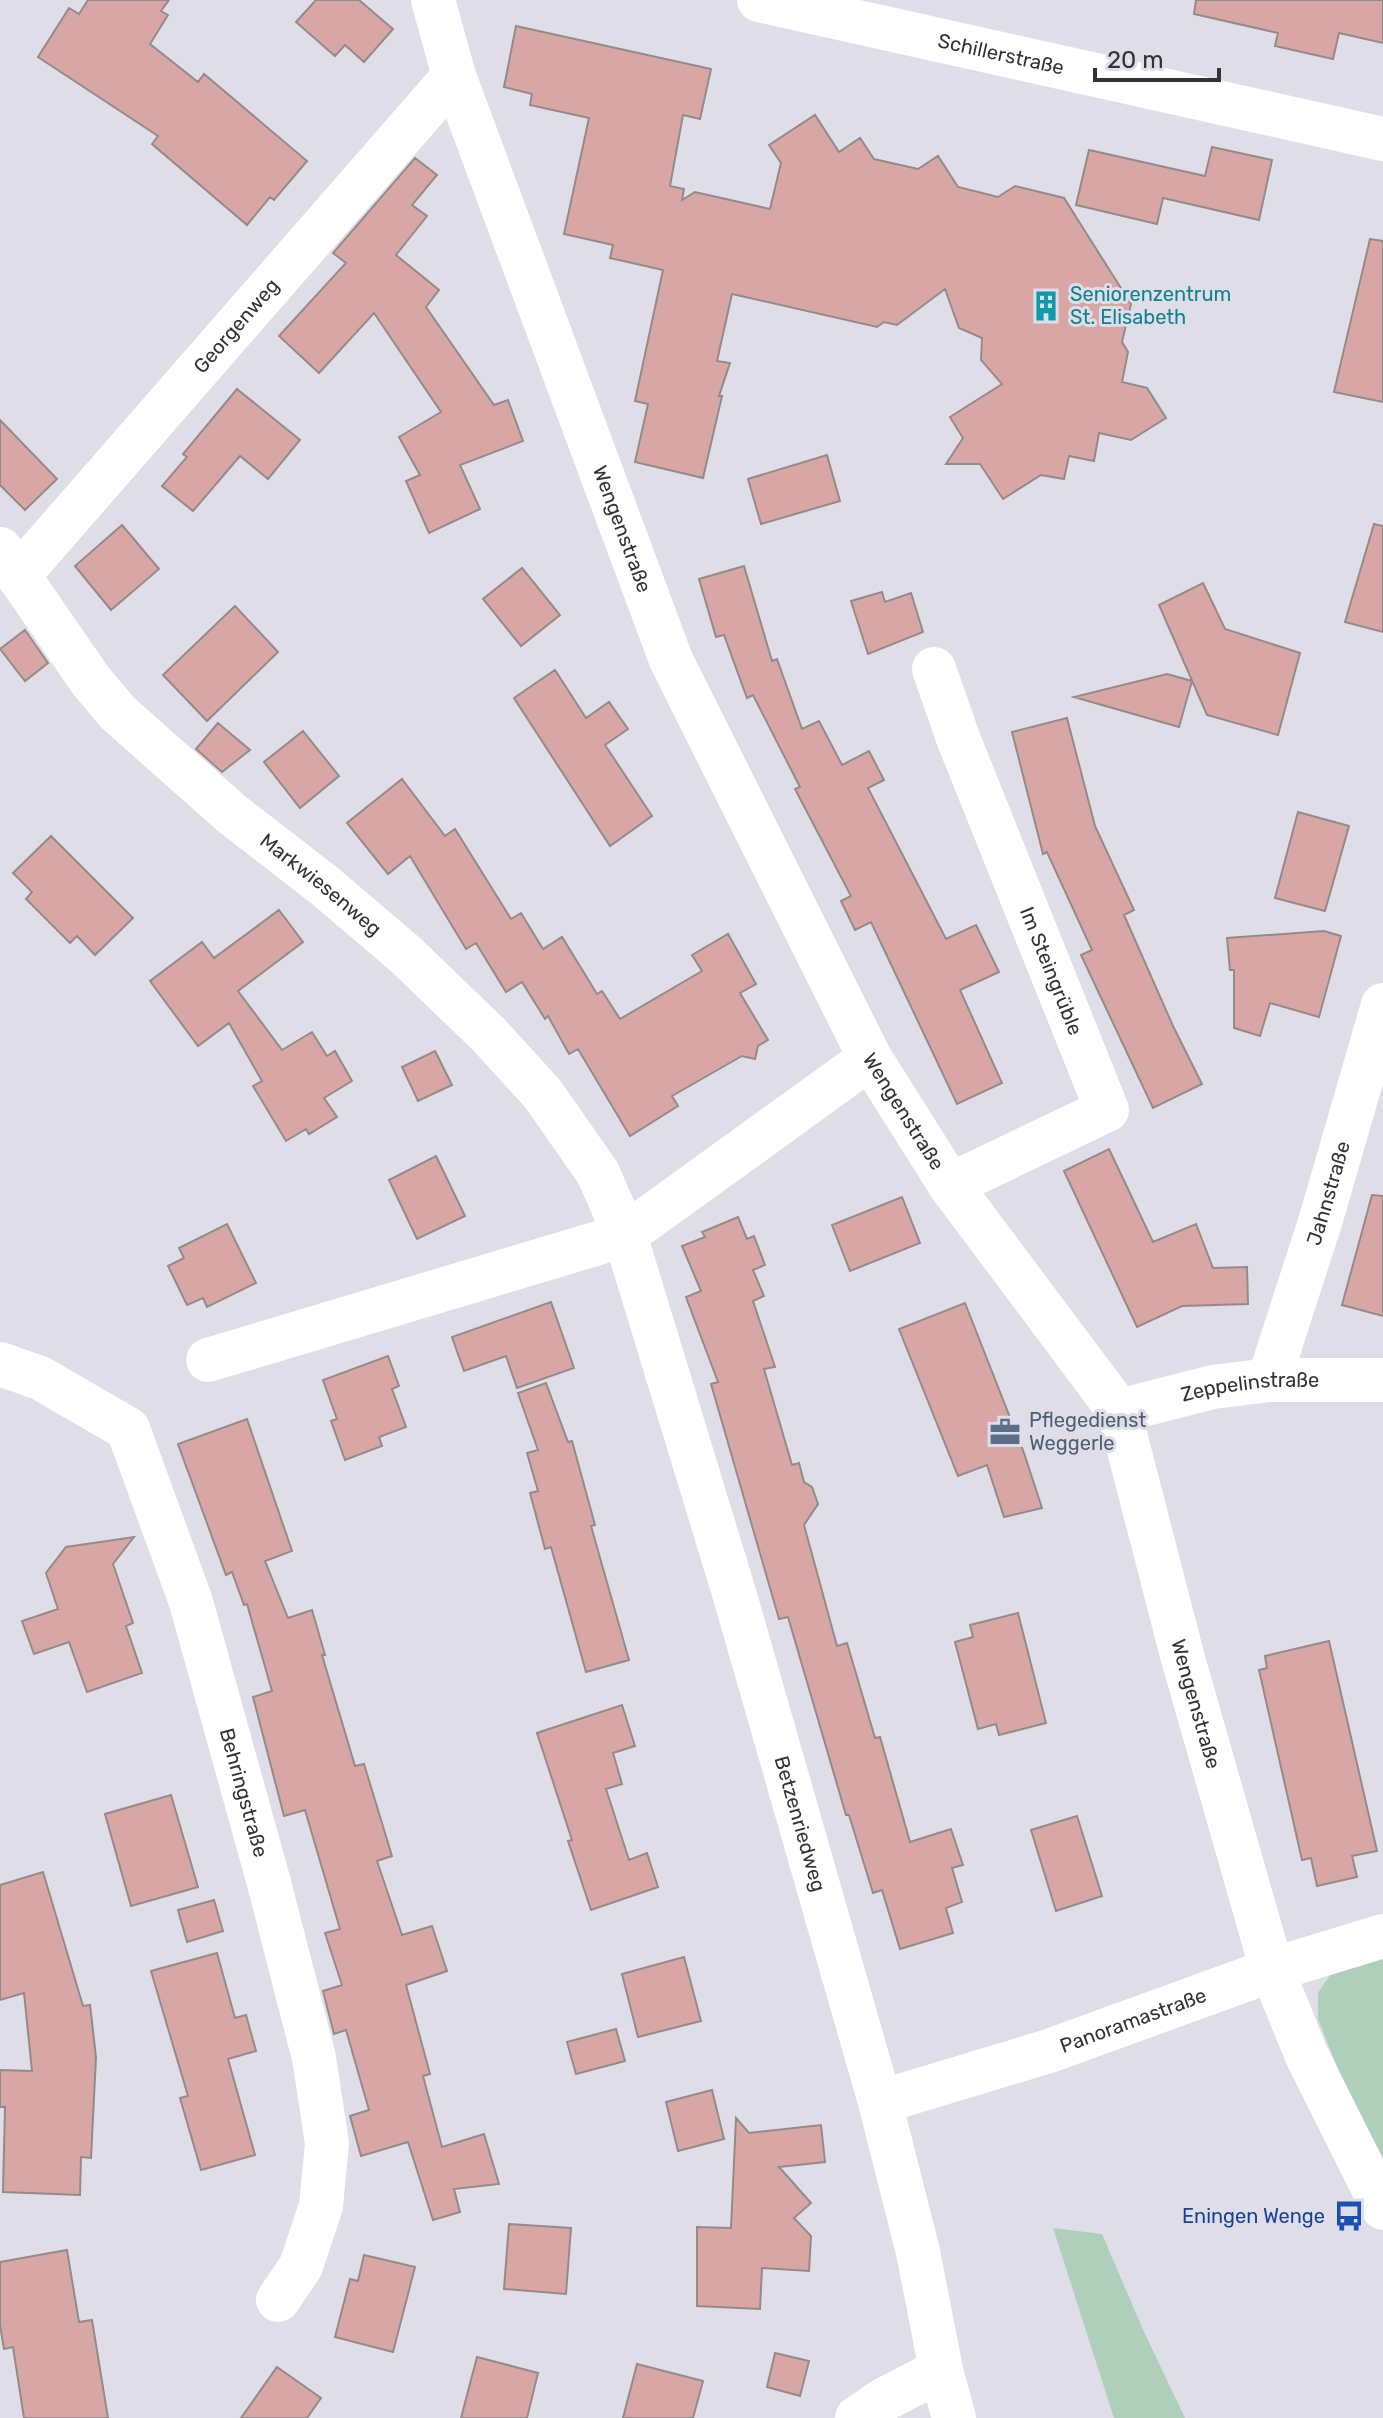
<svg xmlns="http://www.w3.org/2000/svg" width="1383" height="2418" font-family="Rubik,sans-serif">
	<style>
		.green { fill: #afcfba }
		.building { fill: #d8a7a5; stroke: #958a8a; stroke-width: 2 }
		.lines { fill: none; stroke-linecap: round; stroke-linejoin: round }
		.minor { stroke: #fff; stroke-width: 44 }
		.labels { text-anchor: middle; stroke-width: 6; stroke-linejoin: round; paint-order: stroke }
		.street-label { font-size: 20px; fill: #333337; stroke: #dfdee8 }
		.culture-label { font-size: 20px; fill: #0d838f; stroke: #dfdee8; text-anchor: start }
		.service-label { font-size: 20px; fill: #4e5e75; stroke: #dfdee8; text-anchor: start }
		.transit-label { font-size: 20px; fill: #164399; stroke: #dfdee8; text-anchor: end }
	</style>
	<rect width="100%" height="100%" fill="#dfdee8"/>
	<path class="green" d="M 1383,1956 L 1383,2167 L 1344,2084 L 1318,2019 L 1318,1993 L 1332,1972 Z
		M 1053,2228 L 1102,2234 L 1144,2332 L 1185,2418 L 1114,2418 Z"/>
	<path class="building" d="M 88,0 L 169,0 L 161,11 L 168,15 L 150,44 L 198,82 L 204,74 L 307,161 L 274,200 L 270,197 L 247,225 L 152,144 L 158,136 L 38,57 L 69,8 L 79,14 Z
		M 316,0 L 359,0 L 393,29 L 364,62 L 345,45 L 335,56 L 296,22 Z
		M 1196,0 L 1383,0 L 1383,43 L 1339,33 L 1333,59 L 1275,46 L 1278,33 L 1194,14 Z
		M 516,26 L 711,69 L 700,119 L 683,115 L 670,186 L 684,189 L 682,200 L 695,192 L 770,209 L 781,163 L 769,145 L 815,115 L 839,152 L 860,138 L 874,159 L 918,169 L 938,156 L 958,187 L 998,197 L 1015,186 L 1064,198 L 1131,304 L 1122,342 L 1128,352 L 1122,382 L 1147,388 L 1166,418 L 1131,440 L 1099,433 L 1094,461 L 1069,456 L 1064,479 L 1041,475 L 1003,499 L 980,464 L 946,464 L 963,438 L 950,417 L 1002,384 L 981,360 L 982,338 L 959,328 L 945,289 L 897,325 L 884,322 L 877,327 L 732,294 L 717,361 L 730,363 L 719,396 L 722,396 L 703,478 L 635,462 L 648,404 L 635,401 L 663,270 L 610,258 L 613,245 L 564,234 L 589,118 L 530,105 L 532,94 L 504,87 Z
		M 1212,147 L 1272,160 L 1259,220 L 1163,198 L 1157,224 L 1076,205 L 1089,150 L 1205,176 Z
		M 415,158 L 437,175 L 412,205 L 427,216 L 396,255 L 439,290 L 426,307 L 494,405 L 508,400 L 523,441 L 460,465 L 480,509 L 429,533 L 406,481 L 420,475 L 399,437 L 441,412 L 374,313 L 319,373 L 279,336 L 346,263 L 333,253 Z
		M 1370,239 L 1383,241 L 1383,402 L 1334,392 Z
		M 237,389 L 300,440 L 268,479 L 240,456 L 193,511 L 162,486 L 187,457 L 183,454 Z
		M 0,420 L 57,479 L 25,510 L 0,485 Z
		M 827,455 L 840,501 L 761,524 L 748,479 Z
		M 1374,524 L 1383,526 L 1383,632 L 1345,622 Z
		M 122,525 L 159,569 L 111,610 L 75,566 Z
		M 744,566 L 772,661 L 777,659 L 802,729 L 819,721 L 842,765 L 869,751 L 884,780 L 868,788 L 946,939 L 976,925 L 999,972 L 960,990 L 1002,1083 L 957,1104 L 871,922 L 855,930 L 841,901 L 851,896 L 795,789 L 800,787 L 753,695 L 747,698 L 724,635 L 716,637 L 699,579 Z
		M 522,568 L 560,615 L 521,646 L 483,599 Z
		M 1203,583 L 1225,629 L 1300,653 L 1278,735 L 1207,715 L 1159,605 Z
		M 882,592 L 885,602 L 911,593 L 923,632 L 868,654 L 851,601 Z
		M 235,606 L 278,652 L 207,721 L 163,675 Z
		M 25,630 L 48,663 L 25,681 L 0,649 Z
		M 555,670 L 586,718 L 609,702 L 628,729 L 605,745 L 652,816 L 610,846 L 514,698 Z
		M 1167,674 L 1192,681 L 1179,727 L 1074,697 Z
		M 1067,718 L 1095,826 L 1134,910 L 1124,915 L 1173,1026 L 1202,1084 L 1153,1108 L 1081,955 L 1092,950 L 1047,852 L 1043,854 L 1012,732 Z
		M 218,723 L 250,750 L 222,772 L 196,749 Z
		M 303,731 L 339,776 L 300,808 L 264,762 Z
		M 402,779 L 445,836 L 455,829 L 511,919 L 521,913 L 543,949 L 562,937 L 597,994 L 602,991 L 620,1019 L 702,971 L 692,955 L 728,934 L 756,984 L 740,993 L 768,1040 L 758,1046 L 755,1059 L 742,1056 L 672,1096 L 678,1106 L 630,1136 L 578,1049 L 569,1054 L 548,1016 L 545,1019 L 522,982 L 506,992 L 476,943 L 466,949 L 410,856 L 388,874 L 347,823 Z
		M 1298,812 L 1349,826 L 1325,911 L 1275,898 Z
		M 51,836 L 133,918 L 95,955 L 77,936 L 70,943 L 26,899 L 32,892 L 13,873 Z
		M 279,910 L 303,942 L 238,991 L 282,1050 L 312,1032 L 327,1056 L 335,1051 L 352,1081 L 324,1098 L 337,1117 L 309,1134 L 306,1129 L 286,1141 L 253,1086 L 262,1081 L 229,1023 L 198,1046 L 150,981 L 202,942 L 214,958 Z
		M 1324,931 L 1341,936 L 1319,1017 L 1270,1003 L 1260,1036 L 1234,1028 L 1234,970 L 1230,970 L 1227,938 Z
		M 435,1051 L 452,1085 L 418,1101 L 402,1067 Z
		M 1109,1149 L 1153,1242 L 1196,1224 L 1213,1268 L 1247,1267 L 1248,1304 L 1182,1306 L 1137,1327 L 1064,1171 Z
		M 436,1156 L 465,1216 L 417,1239 L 389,1180 Z
		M 1372,1195 L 1383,1196 L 1383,1316 L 1342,1305 Z
		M 902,1197 L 920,1243 L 850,1271 L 832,1225 Z
		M 738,1217 L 747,1239 L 754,1236 L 765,1265 L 753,1270 L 764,1296 L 753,1301 L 775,1367 L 764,1369 L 792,1465 L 799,1463 L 804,1482 L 812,1487 L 818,1504 L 804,1525 L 837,1646 L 847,1643 L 875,1738 L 880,1737 L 910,1842 L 951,1829 L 963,1865 L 952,1868 L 962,1902 L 946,1908 L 953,1933 L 900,1949 L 882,1890 L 873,1893 L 849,1815 L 846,1815 L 788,1617 L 779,1619 L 711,1384 L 718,1382 L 686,1297 L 701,1291 L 682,1246 L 705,1237 L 702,1232 Z
		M 227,1224 L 256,1283 L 207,1307 L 203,1298 L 187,1305 L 168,1266 L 184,1258 L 179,1248 Z
		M 551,1302 L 574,1368 L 517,1388 L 506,1356 L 464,1371 L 452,1337 Z
		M 965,1303 L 1024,1453 L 1042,1508 L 1004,1517 L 987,1465 L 958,1476 L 899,1329 Z
		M 388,1356 L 399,1386 L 392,1389 L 406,1427 L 379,1437 L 382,1446 L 345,1460 L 331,1421 L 337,1419 L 323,1380 Z
		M 546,1383 L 568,1442 L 572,1441 L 595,1525 L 591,1526 L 629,1660 L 586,1672 L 551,1547 L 545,1549 L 530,1493 L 538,1491 L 527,1453 L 538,1450 L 518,1393 Z
		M 247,1419 L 292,1551 L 265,1561 L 288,1618 L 312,1610 L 325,1655 L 322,1655 L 355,1766 L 364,1764 L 392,1856 L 377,1861 L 402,1935 L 432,1926 L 447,1971 L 406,1985 L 430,2074 L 423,2076 L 442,2147 L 484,2134 L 499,2184 L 454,2189 L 460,2212 L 433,2220 L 408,2142 L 361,2156 L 350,2116 L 369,2110 L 346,2030 L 334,2034 L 323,1991 L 342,1985 L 325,1933 L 340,1929 L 305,1810 L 284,1816 L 253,1697 L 272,1691 L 247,1604 L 244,1605 L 232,1572 L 226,1575 L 178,1444 Z
		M 134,1537 L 113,1564 L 133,1623 L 126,1626 L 142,1673 L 87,1692 L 69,1642 L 34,1654 L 22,1621 L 58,1609 L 46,1573 L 66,1547 Z
		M 1018,1613 L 1046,1723 L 999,1735 L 996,1724 L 978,1729 L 955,1642 L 973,1637 L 970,1625 Z
		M 1329,1641 L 1377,1851 L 1352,1856 L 1357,1877 L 1317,1886 L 1311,1858 L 1302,1860 L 1259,1670 L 1267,1668 L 1265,1656 Z
		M 622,1705 L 635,1746 L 613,1753 L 622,1784 L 606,1789 L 629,1860 L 647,1853 L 658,1887 L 591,1910 L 568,1841 L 572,1840 L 537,1733 Z
		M 171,1795 L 198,1887 L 131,1906 L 105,1814 Z
		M 1077,1816 L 1102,1896 L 1056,1911 L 1031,1830 Z
		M 43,1872 L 83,2006 L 90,2005 L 96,2057 L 91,2158 L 81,2157 L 80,2195 L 3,2192 L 5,2107 L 0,2107 L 0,2070 L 32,2071 L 24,1993 L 0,2000 L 0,1885 Z
		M 214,1900 L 223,1931 L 187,1942 L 178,1910 Z
		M 217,1953 L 235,2018 L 246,2015 L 256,2051 L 228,2059 L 255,2155 L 201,2170 L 180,2098 L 188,2096 L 151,1971 Z
		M 684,1957 L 701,2021 L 638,2037 L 622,1974 Z
		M 616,2029 L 625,2061 L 576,2074 L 567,2042 Z
		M 712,2090 L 724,2139 L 678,2151 L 666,2102 Z
		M 736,2118 L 749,2133 L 821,2125 L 825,2162 L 779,2167 L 811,2203 L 794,2218 L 811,2236 L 809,2271 L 762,2268 L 760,2309 L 697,2306 L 697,2227 L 731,2228 Z
		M 509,2224 L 571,2228 L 566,2294 L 504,2289 Z
		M 67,2250 L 79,2322 L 92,2320 L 108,2418 L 24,2418 L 13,2347 L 4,2349 L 0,2325 L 0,2262 Z
		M 364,2255 L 415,2267 L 393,2352 L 335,2337 L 350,2279 L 358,2281 Z
		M 775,2353 L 809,2361 L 800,2396 L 767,2387 Z
		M 477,2357 L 538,2373 L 527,2418 L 461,2418 Z
		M 637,2364 L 703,2381 L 693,2418 L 623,2418 Z
		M 277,2367 L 321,2398 L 307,2418 L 241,2418 Z"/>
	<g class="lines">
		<g class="minor">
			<path id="s1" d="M 433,0 L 454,76 L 671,660 L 870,1058 L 950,1185 L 1119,1411 L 1182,1655 L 1272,1970 L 1307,2056 L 1383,2208"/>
			<path id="s2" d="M 759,0 L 1383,139"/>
			<path id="s3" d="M 0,549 L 91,681 L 118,713 L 232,814 L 325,886 L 406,955 L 489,1035 L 542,1093 L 598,1173 L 625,1235 L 735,1596 L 880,2102 L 918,2252 L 941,2370 L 954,2418"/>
			<path id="s4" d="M 18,576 L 454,76"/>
			<path id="s5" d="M 934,669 L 958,738 L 1107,1110 L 950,1185"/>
			<path d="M 208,1360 L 625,1235 L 870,1058"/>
			<path id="s6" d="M 0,1364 L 40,1378 L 128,1429 L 191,1602 L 269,1883 L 314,2058 L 327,2143 L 321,2206 L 301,2266 L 278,2300"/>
			<path id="s7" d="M 1269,1380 L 1321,1219 L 1383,1005"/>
			<path id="s8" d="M 1119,1411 L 1213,1387 L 1269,1380 L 1383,1380"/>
			<path id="s9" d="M 880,2102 L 1049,2051 L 1272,1970 L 1383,1936"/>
			<path d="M 857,2418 L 885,2399 L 941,2370"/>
		</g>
	</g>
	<defs>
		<g id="building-bare" transform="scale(2.4)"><path d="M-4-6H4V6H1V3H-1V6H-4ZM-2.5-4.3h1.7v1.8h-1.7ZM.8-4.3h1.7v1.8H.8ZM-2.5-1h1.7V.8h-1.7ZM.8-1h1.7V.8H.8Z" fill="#0f9aa8" stroke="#dfdee8" stroke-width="2.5" paint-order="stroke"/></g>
		<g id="office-bare" transform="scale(2.4)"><path d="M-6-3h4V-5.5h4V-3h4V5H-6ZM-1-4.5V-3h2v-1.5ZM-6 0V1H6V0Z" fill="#5c6f8a" stroke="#dfdee8" stroke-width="2.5" paint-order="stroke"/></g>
		<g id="bus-bare" transform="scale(2.4)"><path d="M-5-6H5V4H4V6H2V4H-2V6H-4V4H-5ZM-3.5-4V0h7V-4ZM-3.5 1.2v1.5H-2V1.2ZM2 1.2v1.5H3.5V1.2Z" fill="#1a4fb4" stroke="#dfdee8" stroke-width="2.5" paint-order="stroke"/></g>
	</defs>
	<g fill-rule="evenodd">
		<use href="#building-bare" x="1046" y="306"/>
		<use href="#office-bare" x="1005" y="1432"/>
		<use href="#bus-bare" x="1349" y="2216"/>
	</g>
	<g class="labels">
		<g class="street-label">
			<text dy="7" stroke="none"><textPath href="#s2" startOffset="248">Schillerstraße</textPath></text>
			<text dy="7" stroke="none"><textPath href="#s4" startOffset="332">Georgenweg</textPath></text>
			<text dy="7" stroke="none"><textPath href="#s1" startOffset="562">Wengenstraße</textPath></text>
			<text dy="7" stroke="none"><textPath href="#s3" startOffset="468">Markwiesenweg</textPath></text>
			<text dy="7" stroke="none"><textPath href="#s5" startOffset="324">Im Steingrüble</textPath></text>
			<text dy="7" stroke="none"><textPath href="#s1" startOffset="1210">Wengenstraße</textPath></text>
			<text dy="7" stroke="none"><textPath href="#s7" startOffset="196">Jahnstraße</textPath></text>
			<text dy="7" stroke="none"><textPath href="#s8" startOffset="134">Zeppelinstraße</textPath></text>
			<text dy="7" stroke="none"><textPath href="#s1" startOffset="1882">Wengenstraße</textPath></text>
			<text dy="7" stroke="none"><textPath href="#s6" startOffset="526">Behringstraße</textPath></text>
			<text dy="7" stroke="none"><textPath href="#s3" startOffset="1552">Betzenriedweg</textPath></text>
			<text dy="7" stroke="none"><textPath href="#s9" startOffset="266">Panoramastraße</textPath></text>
		</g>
		<g class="culture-label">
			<text x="1070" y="301">Seniorenzentrum<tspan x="1070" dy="23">St. Elisabeth</tspan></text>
		</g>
		<g class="service-label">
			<text x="1029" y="1427">Pflegedienst<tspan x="1029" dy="23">Weggerle</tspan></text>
		</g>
		<g class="transit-label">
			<text x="1325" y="2223">Eningen Wenge</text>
		</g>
	</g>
	<path d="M1095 68v12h124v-12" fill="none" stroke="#333337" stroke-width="4"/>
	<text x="1107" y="68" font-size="24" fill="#333337" stroke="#dfdee8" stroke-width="6" paint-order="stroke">20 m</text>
</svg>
